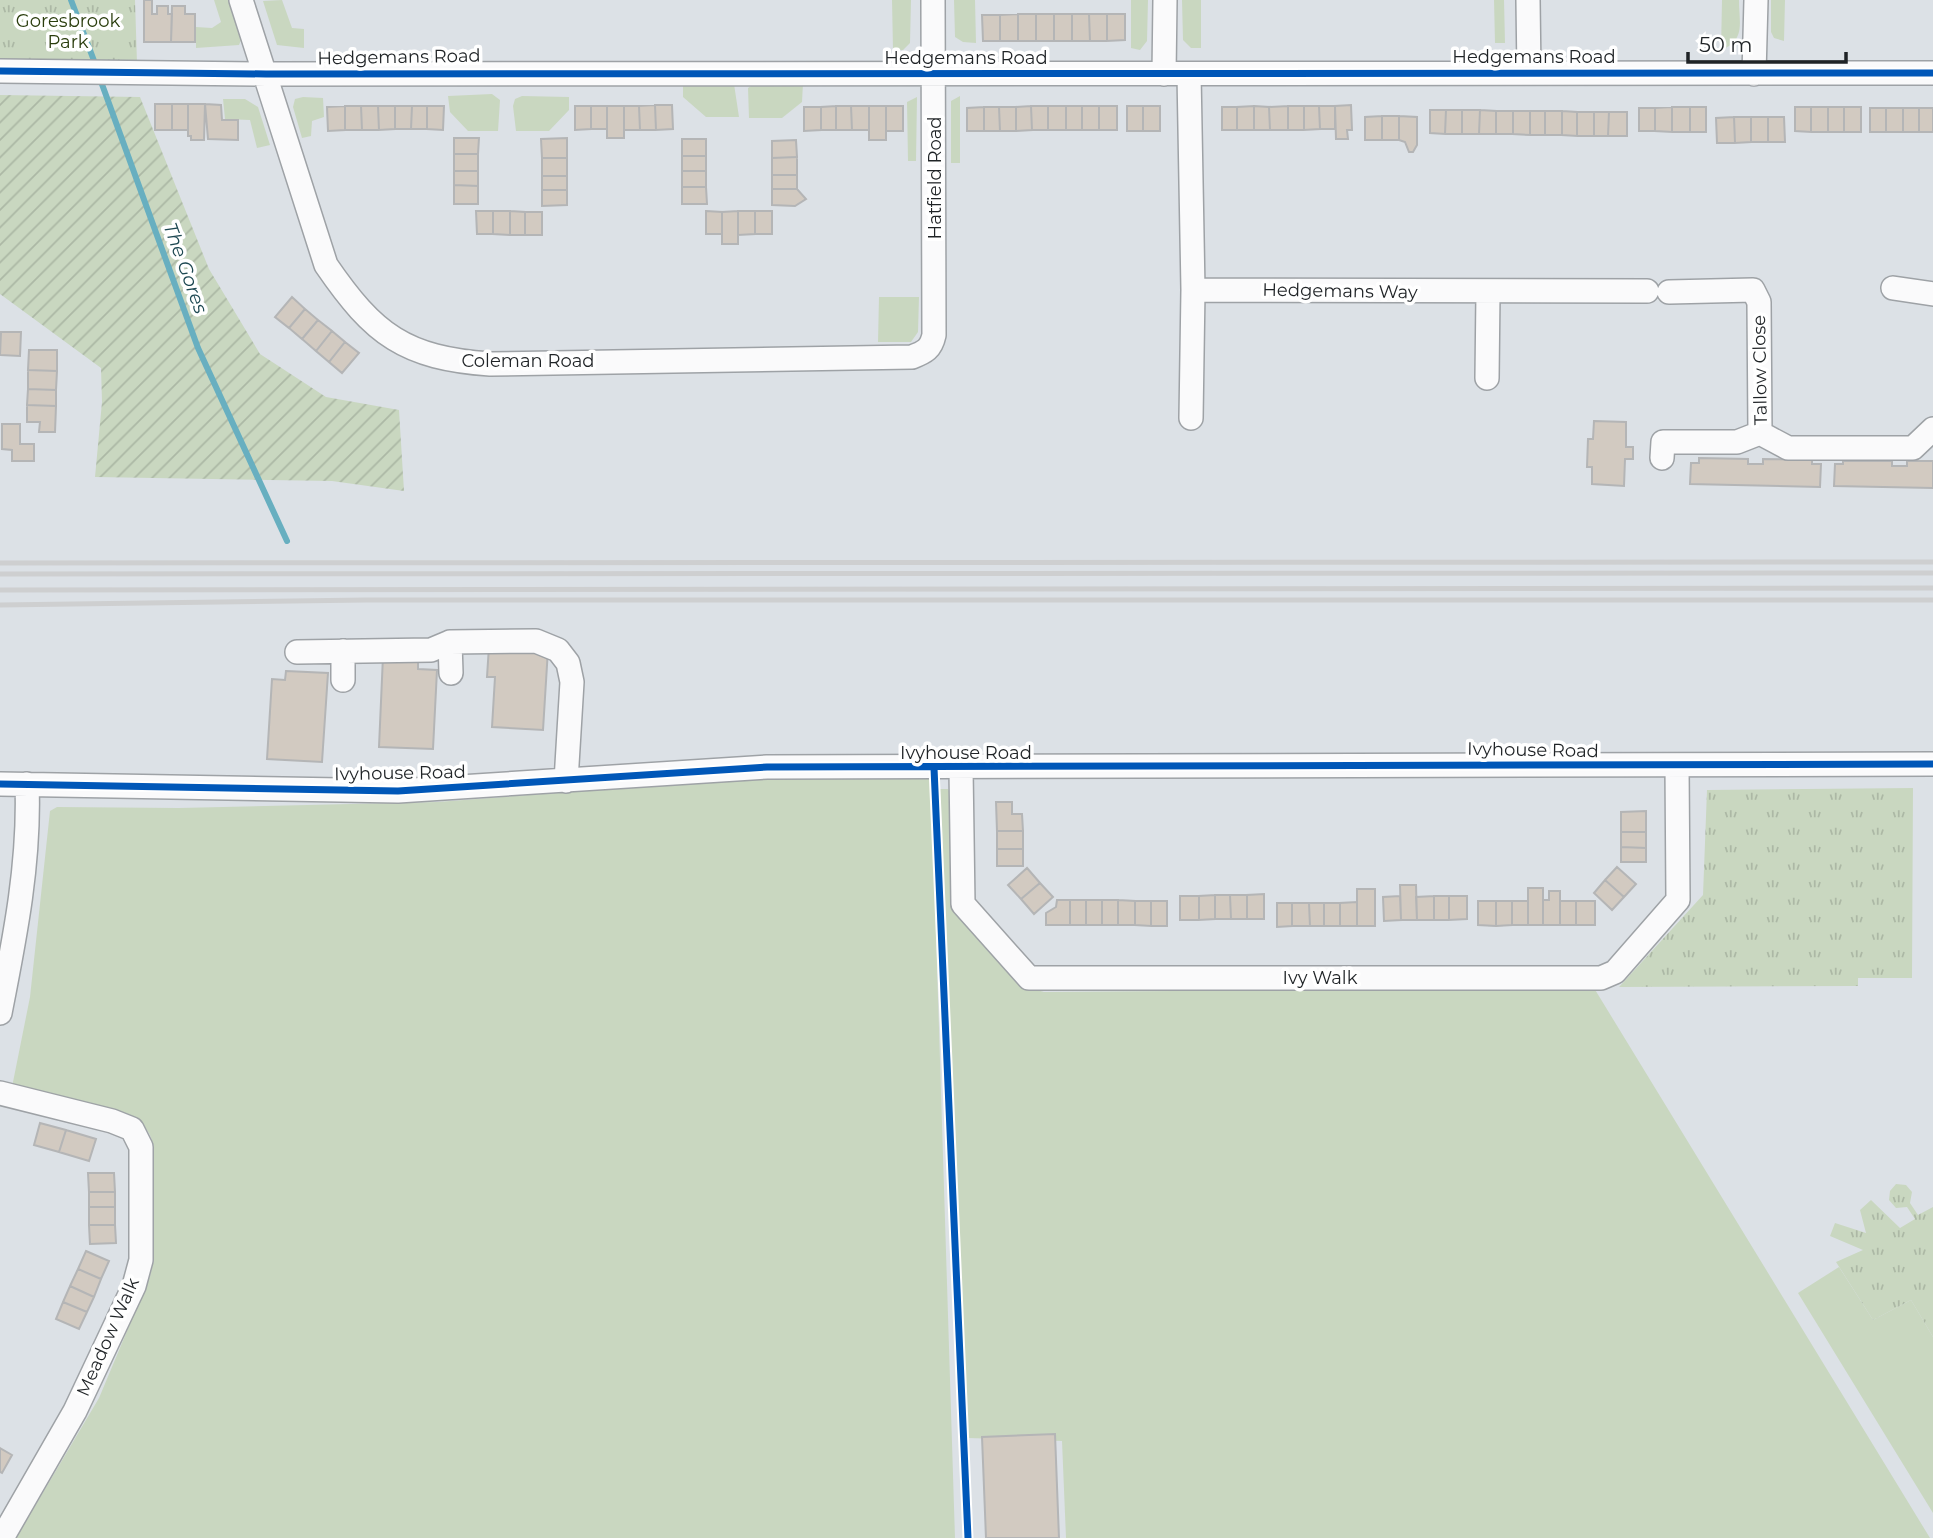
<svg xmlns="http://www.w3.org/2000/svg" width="1933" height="1538" font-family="Montserrat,sans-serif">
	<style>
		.grass { fill: #c9d7c0 }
		.park { fill: url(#park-tufts) }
		.garden { fill: url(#garden-furrows) }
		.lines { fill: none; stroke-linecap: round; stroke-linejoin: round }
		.stream { stroke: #68afc0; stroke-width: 6 }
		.building { fill: #d2cac1; stroke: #b4b5b6; stroke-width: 2 }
		.minor-casing { stroke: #9ea2a6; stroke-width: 26 }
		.minor { stroke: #fafafb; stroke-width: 23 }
		.rail { stroke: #cecfd0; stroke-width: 5 }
		.cycleway-casing { stroke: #fff; stroke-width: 11 }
		.cycleway { stroke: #0057b8; stroke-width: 7 }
		.labels { text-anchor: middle; stroke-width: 7; stroke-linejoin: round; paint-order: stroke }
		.park-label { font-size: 18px; fill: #2a3d0d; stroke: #fff }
		.street-label { font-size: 18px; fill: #1f2326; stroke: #fff }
		.water-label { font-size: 19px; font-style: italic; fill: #1c4751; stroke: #fff }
	</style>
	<defs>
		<pattern id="park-tufts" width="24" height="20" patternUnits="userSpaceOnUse" patternTransform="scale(1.75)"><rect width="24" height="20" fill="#c9d7c0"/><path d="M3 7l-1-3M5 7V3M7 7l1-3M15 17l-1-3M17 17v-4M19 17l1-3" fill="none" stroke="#acb8a5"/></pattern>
		<pattern id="garden-furrows" width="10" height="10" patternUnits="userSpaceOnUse" patternTransform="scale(1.75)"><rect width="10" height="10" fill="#c9d7c0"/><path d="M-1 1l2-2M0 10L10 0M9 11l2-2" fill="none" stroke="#acb8a5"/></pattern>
	</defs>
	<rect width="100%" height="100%" fill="#dce1e6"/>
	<path class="grass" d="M 214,0 L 231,0 L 241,40 L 239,45 L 196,48 L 196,27 L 212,28 L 221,22 Z
		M 282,0 L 292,28 L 304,29 L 304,48 L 277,45 L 263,1 Z
		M 892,0 L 911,0 L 910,43 L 903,50 L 893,50 Z
		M 954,0 L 975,0 L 976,43 L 963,42 L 955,37 Z
		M 1131,0 L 1148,0 L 1147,41 L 1140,50 L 1131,48 Z
		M 1182,0 L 1201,0 L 1201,48 L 1191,48 L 1183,40 Z
		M 1494,0 L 1504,0 L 1505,43 L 1495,43 Z
		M 1722,0 L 1739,0 C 1739,23 1746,40 1721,50 Z
		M 1771,0 L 1785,0 L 1784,41 L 1774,38 L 1771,32 Z
		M 757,82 L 803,83 L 802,102 L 782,118 L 749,118 L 748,88 Z
		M 683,84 L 734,84 L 739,117 L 706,117 L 683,97 Z
		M 492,94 L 500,100 L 498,131 L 468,131 L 450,112 L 448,96 Z
		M 522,96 L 569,97 L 569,110 L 549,131 L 516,131 L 513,106 L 515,99 Z
		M 960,96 L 960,163 L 951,163 L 951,101 Z
		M 303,97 L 323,98 L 324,117 L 312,121 L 311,136 L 302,138 L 293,107 L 295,99 Z
		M 917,97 L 916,161 L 908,161 L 907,102 Z
		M 223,99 L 245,99 L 258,107 L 270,145 L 257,148 L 250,120 L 225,119 Z
		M 879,297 L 919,297 L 918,332 L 911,342 L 878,342 Z
		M 931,774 L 955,1538 L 16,1538 L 99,1398 L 150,1276 L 154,1260 L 154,1147 C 150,1131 145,1125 131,1118 L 12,1087 L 30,997 L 50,811 L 57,807 L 179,808 L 437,802 L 766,777 Z
		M 940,789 L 948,789 L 951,795 L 951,903 L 955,912 L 1019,985 L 1044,992 L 1594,988 L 1930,1538 L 1066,1538 L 1062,1441 L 968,1438 Z
		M 1839,1267 L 1873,1320 L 1911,1300 L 1933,1337 L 1933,1513 L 1798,1293 Z"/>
	<path class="park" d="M 0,0 L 135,0 L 137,63 L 0,63 Z
		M 1913,788 L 1912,978 L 1858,978 L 1858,986 L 1619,987 L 1703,895 L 1707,790 Z
		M 1896,1184 L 1906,1185 L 1912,1192 L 1910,1203 L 1918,1215 L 1933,1207 L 1933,1337 L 1911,1300 L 1873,1320 L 1836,1262 L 1863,1250 L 1830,1236 L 1835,1223 L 1866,1233 L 1860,1210 L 1871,1200 L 1900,1228 L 1915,1219 L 1907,1207 L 1896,1208 L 1889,1200 L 1890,1191 Z"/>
	<path class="garden" d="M 0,95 L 140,97 L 209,269 L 260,354 L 326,397 L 399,410 L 404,491 L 332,481 L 95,477 L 102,402 L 101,368 L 0,294 Z"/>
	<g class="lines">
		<path class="stream" d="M 71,0 L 96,66
			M 99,76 L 198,348 L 287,541"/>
	</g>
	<path class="building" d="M 144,0 L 152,0 L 152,14 L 157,14 L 157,6 L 168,6 L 168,14 L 172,14 L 171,42 L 144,42 Z
		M 172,6 L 185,6 L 185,14 L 195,14 L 195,42 L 171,42 Z
		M 1018,14 L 1036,14 L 1036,41 L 1018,41 Z
		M 1018,14 L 1018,41 L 1000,41 L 1000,15 Z
		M 1036,14 L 1054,14 L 1054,41 L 1036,41 Z
		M 1054,14 L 1072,14 L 1072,41 L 1054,41 Z
		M 1072,14 L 1089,14 L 1090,41 L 1072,41 Z
		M 1089,14 L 1107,14 L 1107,41 L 1090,41 Z
		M 1107,14 L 1125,14 L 1125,40 L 1107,41 Z
		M 982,15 L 1000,15 L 1000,41 L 983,41 Z
		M 155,104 L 172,104 L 172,130 L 155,130 Z
		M 172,104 L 188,104 L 188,130 L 172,130 Z
		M 188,104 L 205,104 L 204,140 L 191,140 L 191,136 L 188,136 Z
		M 205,104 L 221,105 L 222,120 L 238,120 L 238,140 L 208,139 Z
		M 655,105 L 672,105 L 673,129 L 656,130 Z
		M 655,105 L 656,130 L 640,130 L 639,106 Z
		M 1351,105 L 1352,130 L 1347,130 L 1348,139 L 1336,139 L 1335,106 Z
		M 345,106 L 345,130 L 328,131 L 327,107 Z
		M 345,106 L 361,106 L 362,130 L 345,130 Z
		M 361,106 L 378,106 L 379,130 L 362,130 Z
		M 378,106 L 395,106 L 395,129 L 379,130 Z
		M 395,106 L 412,106 L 411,129 L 395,129 Z
		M 412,106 L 427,106 L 427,129 L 411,129 Z
		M 427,106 L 444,106 L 443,130 L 427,129 Z
		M 575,106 L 591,106 L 591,129 L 575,130 Z
		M 591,106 L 607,106 L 607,129 L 591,129 Z
		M 607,106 L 624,106 L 624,138 L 607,138 Z
		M 624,106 L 639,106 L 640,130 L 624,130 Z
		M 836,106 L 836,130 L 821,130 L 821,107 Z
		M 836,106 L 851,106 L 852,130 L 836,130 Z
		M 851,106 L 869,106 L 869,130 L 852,130 Z
		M 869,106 L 886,106 L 886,140 L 869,140 Z
		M 886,106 L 903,106 L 903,131 L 886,131 Z
		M 1031,106 L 1048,106 L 1048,130 L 1032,130 Z
		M 1031,106 L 1032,130 L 1016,131 L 1016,107 Z
		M 1048,106 L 1066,106 L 1066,130 L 1048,130 Z
		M 1066,106 L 1082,106 L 1082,130 L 1066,130 Z
		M 1082,106 L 1099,106 L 1099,130 L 1082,130 Z
		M 1099,106 L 1117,106 L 1117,130 L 1099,130 Z
		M 1127,106 L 1143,106 L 1143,131 L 1127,131 Z
		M 1143,106 L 1160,106 L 1160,131 L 1143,131 Z
		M 1254,106 L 1269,107 L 1270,130 L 1254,130 Z
		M 1254,106 L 1254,130 L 1237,130 L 1237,107 Z
		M 1288,106 L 1304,106 L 1304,130 L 1288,130 Z
		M 1288,106 L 1288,130 L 1270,130 L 1269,107 Z
		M 1304,106 L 1319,106 L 1320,129 L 1304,130 Z
		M 1319,106 L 1335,106 L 1335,129 L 1320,129 Z
		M 804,107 L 821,107 L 821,130 L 804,131 Z
		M 984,107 L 984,131 L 967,131 L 967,108 Z
		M 984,107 L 999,107 L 1000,131 L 984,131 Z
		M 999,107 L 1016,107 L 1016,131 L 1000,131 Z
		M 1222,107 L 1237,107 L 1237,130 L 1222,130 Z
		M 1672,107 L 1672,132 L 1655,131 L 1655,108 Z
		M 1672,107 L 1690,107 L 1690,132 L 1672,132 Z
		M 1690,107 L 1706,107 L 1706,132 L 1690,132 Z
		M 1795,107 L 1811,107 L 1811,132 L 1795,131 Z
		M 1811,107 L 1828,107 L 1828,132 L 1811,132 Z
		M 1828,107 L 1844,107 L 1844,132 L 1828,132 Z
		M 1844,107 L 1861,107 L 1861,132 L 1844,132 Z
		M 1639,108 L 1655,108 L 1655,131 L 1639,131 Z
		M 1870,108 L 1886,108 L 1886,132 L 1870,132 Z
		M 1886,108 L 1903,108 L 1903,132 L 1886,132 Z
		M 1903,108 L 1919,108 L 1919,132 L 1903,132 Z
		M 1919,108 L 1933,108 L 1933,132 L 1919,132 Z
		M 1430,110 L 1446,110 L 1445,134 L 1430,133 Z
		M 1446,110 L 1462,110 L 1462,134 L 1445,134 Z
		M 1462,110 L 1480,110 L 1479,134 L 1462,134 Z
		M 1480,110 L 1496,111 L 1496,134 L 1479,134 Z
		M 1496,111 L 1513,111 L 1513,134 L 1496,134 Z
		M 1513,111 L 1530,111 L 1530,135 L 1513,134 Z
		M 1530,111 L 1545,111 L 1545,135 L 1530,135 Z
		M 1545,111 L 1562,111 L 1562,135 L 1545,135 Z
		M 1562,111 L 1577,112 L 1577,136 L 1562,135 Z
		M 1577,112 L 1594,112 L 1594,136 L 1577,136 Z
		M 1594,112 L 1609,112 L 1608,136 L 1594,136 Z
		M 1609,112 L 1627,112 L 1627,136 L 1608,136 Z
		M 1382,116 L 1399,116 L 1399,140 L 1382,140 Z
		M 1382,116 L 1382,140 L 1365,140 L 1365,117 Z
		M 1399,116 L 1417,117 L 1417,145 L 1413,152 L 1409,152 L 1405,142 L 1399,140 Z
		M 1734,117 L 1751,117 L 1751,142 L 1735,143 Z
		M 1734,117 L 1735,143 L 1717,143 L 1716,118 Z
		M 1751,117 L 1768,117 L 1768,142 L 1751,142 Z
		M 1768,117 L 1784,117 L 1785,142 L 1768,142 Z
		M 454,138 L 479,138 L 478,154 L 454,154 Z
		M 567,138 L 567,158 L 542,158 L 541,139 Z
		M 682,139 L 706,139 L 706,156 L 682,156 Z
		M 796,140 L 797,157 L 772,158 L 772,141 Z
		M 454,154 L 478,154 L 478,171 L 454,171 Z
		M 682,156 L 706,156 L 706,171 L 682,171 Z
		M 797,157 L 797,175 L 772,175 L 772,158 Z
		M 542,158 L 567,158 L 567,176 L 542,176 Z
		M 454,171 L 478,171 L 478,186 L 454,185 Z
		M 682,171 L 706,171 L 706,187 L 682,187 Z
		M 772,175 L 797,175 L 797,189 L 772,189 Z
		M 542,176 L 567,176 L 567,190 L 542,190 Z
		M 454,185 L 478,186 L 478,204 L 454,204 Z
		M 682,187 L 706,187 L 707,204 L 682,204 Z
		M 772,189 L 797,189 L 806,199 L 795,206 L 772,205 Z
		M 542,190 L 567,190 L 567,205 L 542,206 Z
		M 476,211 L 493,211 L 493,234 L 477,234 Z
		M 493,211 L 510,211 L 510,235 L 493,234 Z
		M 510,211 L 525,212 L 525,235 L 510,235 Z
		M 706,211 L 722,212 L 722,234 L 706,234 Z
		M 738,211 L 755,211 L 755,234 L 738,235 Z
		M 738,211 L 738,244 L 722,244 L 722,212 Z
		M 755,211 L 772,211 L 772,234 L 755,234 Z
		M 525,212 L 542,212 L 542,235 L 525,235 Z
		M 292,297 L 305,309 L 289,328 L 275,317 Z
		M 305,309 L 318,320 L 302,339 L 289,328 Z
		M 318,320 L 332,331 L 316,351 L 302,339 Z
		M 332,331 L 345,342 L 329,362 L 316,351 Z
		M 1,332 L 21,332 L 20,356 L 0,355 Z
		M 345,342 L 359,353 L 342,373 L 329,362 Z
		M 29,350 L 57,350 L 57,371 L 28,370 Z
		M 28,370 L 57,371 L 56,390 L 28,389 Z
		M 28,389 L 56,390 L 56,406 L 27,405 Z
		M 27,405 L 56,406 L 55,432 L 39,432 L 40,422 L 27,422 Z
		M 1594,421 L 1626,422 L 1626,447 L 1633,447 L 1633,459 L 1625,459 L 1624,486 L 1592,484 L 1592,467 L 1587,467 L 1588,439 L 1593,439 Z
		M 2,424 L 20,424 L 20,444 L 34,444 L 34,461 L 12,461 L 12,450 L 2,449 Z
		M 1699,458 L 1748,459 L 1748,464 L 1763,464 L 1763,459 L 1812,460 L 1812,464 L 1821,464 L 1820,487 L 1690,484 L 1691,463 L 1699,463 Z
		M 1843,461 L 1892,461 L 1892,466 L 1907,466 L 1907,461 L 1933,461 L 1933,488 L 1834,486 L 1835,464 L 1843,464 Z
		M 489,646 L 548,649 L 543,730 L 492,727 L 495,677 L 487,677 Z
		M 383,656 L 418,658 L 418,669 L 437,670 L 433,749 L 379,747 Z
		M 286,671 L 328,673 L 322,762 L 267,759 L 272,679 L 285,680 Z
		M 996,802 L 1012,802 L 1012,814 L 1022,814 L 1023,831 L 997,831 Z
		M 1646,811 L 1646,832 L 1621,832 L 1621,812 Z
		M 997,831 L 1023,831 L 1023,849 L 997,849 Z
		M 1621,832 L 1646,832 L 1646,848 L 1621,847 Z
		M 1621,847 L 1646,848 L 1646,862 L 1621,862 Z
		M 997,849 L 1023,849 L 1023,866 L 997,866 Z
		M 1617,867 L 1636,884 L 1624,897 L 1605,880 Z
		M 1027,868 L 1040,883 L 1021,899 L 1008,885 Z
		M 1605,880 L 1624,897 L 1612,910 L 1594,893 Z
		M 1040,883 L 1053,897 L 1034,914 L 1021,899 Z
		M 1400,885 L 1416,885 L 1417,920 L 1401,920 Z
		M 1528,888 L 1543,888 L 1543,925 L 1528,925 Z
		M 1357,889 L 1375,889 L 1375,926 L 1357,926 Z
		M 1549,891 L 1560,891 L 1560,925 L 1543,925 L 1543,900 L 1549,900 Z
		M 1264,894 L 1264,919 L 1247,919 L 1247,895 Z
		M 1215,895 L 1215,919 L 1199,920 L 1199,896 Z
		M 1215,895 L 1230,895 L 1231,919 L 1215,919 Z
		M 1230,895 L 1247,895 L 1247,919 L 1231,919 Z
		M 1180,896 L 1199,896 L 1199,920 L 1180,920 Z
		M 1400,896 L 1401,920 L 1384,921 L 1383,897 Z
		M 1434,896 L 1434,920 L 1417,920 L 1416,897 Z
		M 1434,896 L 1449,896 L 1449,920 L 1434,920 Z
		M 1449,896 L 1467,896 L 1467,919 L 1449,920 Z
		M 1057,900 L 1070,900 L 1070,925 L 1046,925 L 1046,913 L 1056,907 Z
		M 1070,900 L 1086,900 L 1086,925 L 1070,925 Z
		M 1086,900 L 1102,900 L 1102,925 L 1086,925 Z
		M 1102,900 L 1118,900 L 1118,925 L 1102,925 Z
		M 1118,900 L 1135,901 L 1135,925 L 1118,925 Z
		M 1135,901 L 1151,901 L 1151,926 L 1135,925 Z
		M 1151,901 L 1167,901 L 1167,926 L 1151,926 Z
		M 1478,901 L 1496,901 L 1496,926 L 1478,925 Z
		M 1496,901 L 1512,901 L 1512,925 L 1496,926 Z
		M 1512,901 L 1528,901 L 1528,925 L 1512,925 Z
		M 1560,901 L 1576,901 L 1576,925 L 1560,925 Z
		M 1576,901 L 1595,901 L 1595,925 L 1576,925 Z
		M 1357,902 L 1357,926 L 1340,926 L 1340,903 Z
		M 1277,903 L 1292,903 L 1292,926 L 1277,927 Z
		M 1292,903 L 1309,903 L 1310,926 L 1292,926 Z
		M 1309,903 L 1324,903 L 1324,926 L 1310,926 Z
		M 1324,903 L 1340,903 L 1340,926 L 1324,926 Z
		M 40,1123 L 66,1130 L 59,1152 L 34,1145 Z
		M 66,1130 L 96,1139 L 89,1161 L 59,1152 Z
		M 88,1173 L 114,1173 L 115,1192 L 89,1192 Z
		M 89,1192 L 115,1192 L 115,1207 L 89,1207 Z
		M 89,1207 L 115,1207 L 115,1225 L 89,1225 Z
		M 89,1225 L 115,1225 L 116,1243 L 90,1244 Z
		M 86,1251 L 109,1261 L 101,1279 L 78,1269 Z
		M 78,1269 L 101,1279 L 94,1297 L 70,1286 Z
		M 70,1286 L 94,1297 L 87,1312 L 63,1302 Z
		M 63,1302 L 87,1312 L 79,1329 L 56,1319 Z
		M 1055,1434 L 1059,1538 L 986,1538 L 982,1437 Z
		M 0,1448 L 12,1455 L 2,1473 L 0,1472 Z"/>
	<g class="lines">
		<g class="minor-casing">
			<path id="minor" d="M 241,0 L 326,265 C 374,335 405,358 490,364 L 912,357 C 925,352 931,349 934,335 L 933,0
				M 1528,0 L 1529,73
				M 0,71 L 266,74 L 1933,73
				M 1164,74 L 1165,0
				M 1189,74 L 1193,290 L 1191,418
				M 1754,74 L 1756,0
				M 1893,288 L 1933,294
				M 1193,290 L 1647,291
				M 1669,292 L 1753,290 L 1759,302 L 1760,433 L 1788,448 L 1913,448 L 1933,429
				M 1487,378 L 1488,293
				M 1662,458 L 1663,442 L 1737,442 L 1760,433
				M 297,652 L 431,650 L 450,642
				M 451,673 L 450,642 L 536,641 L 558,650 L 568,663 L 572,682 L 566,781
				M 343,680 L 343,651
				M 961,769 L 963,904 L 1029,978 L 1601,978 L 1615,972 L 1678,900 L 1677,766
				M 0,784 L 398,791 L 767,767 L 1933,764
				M 0,1013 C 15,937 30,862 27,784
				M 0,1093 L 112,1121 L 132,1129 L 141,1147 L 141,1260 L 134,1286 L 75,1411 L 2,1538"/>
		</g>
		<use href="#minor" class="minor"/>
		<path class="rail" d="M 0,563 L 1933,562
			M 0,574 L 1933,573
			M 0,590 L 1933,588
			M 0,605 L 366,600 L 1933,600"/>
		<g class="cycleway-casing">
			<path id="cycleway" d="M 0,71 L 266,74 L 1933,73
				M 934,768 L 968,1538
				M 0,784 L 398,791 L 767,767 L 1933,764"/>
		</g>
		<use href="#cycleway" class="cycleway"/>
	</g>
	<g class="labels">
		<g class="park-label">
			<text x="68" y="27">Goresbrook<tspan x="68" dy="21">Park</tspan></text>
		</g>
		<g class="street-label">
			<text transform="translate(399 57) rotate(-1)" y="6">Hedgemans Road</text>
			<text x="1534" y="63">Hedgemans Road</text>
			<text x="966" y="64">Hedgemans Road</text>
			<text transform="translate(935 178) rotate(-90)" y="6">Hatfield Road</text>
			<text transform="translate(1340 291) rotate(1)" y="6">Hedgemans Way</text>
			<text x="528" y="367">Coleman Road</text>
			<text transform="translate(1760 370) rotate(-91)" y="6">Tallow Close</text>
			<text transform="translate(1533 750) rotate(1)" y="6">Ivyhouse Road</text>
			<text x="966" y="759">Ivyhouse Road</text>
			<text transform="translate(400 773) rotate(-1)" y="6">Ivyhouse Road</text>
			<text x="1320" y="984">Ivy Walk</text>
			<text transform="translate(108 1337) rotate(-66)" y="6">Meadow Walk</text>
		</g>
		<g class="water-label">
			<text transform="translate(186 268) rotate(70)" y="7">The Gores</text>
		</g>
	</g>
	<path d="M1688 52v10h158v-10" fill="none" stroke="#1f2326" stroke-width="3.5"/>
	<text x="1699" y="52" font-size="21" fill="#1f2326" stroke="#ffffff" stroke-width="5" paint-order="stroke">50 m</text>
</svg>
